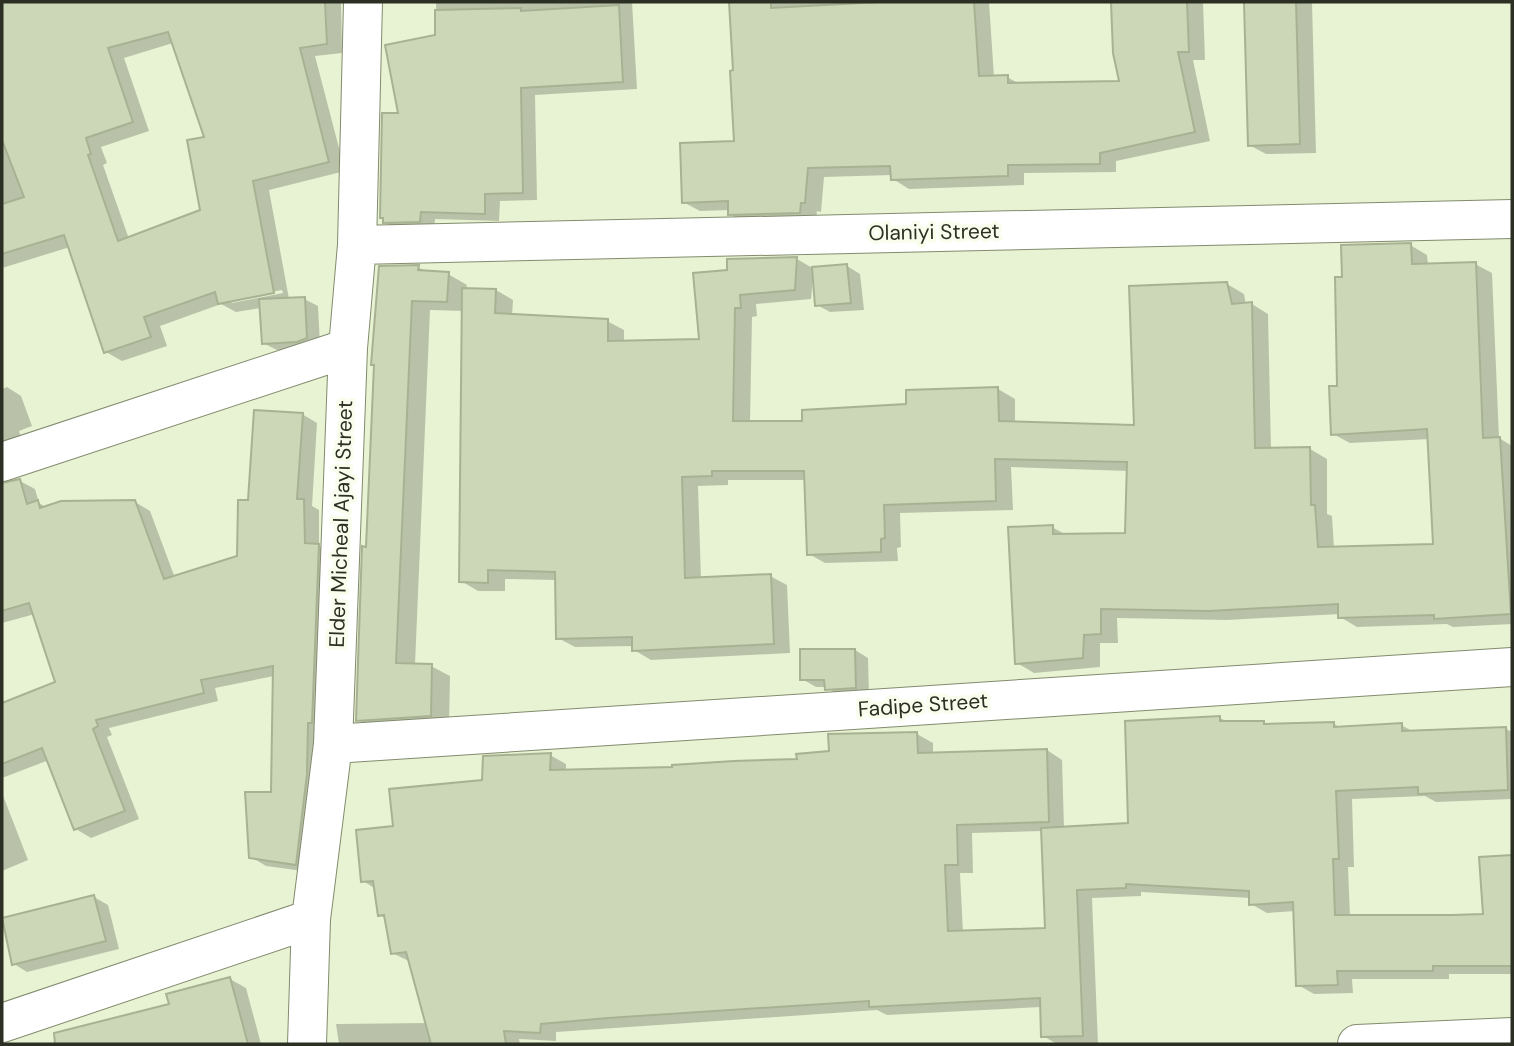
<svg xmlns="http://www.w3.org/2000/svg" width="1514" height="1046" font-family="'DM Sans',sans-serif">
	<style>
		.shadow { fill: #0003; fill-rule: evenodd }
		.building { fill: #ccd7b7; stroke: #a8b293; stroke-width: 2; fill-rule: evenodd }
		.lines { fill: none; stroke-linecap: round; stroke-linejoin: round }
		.minor-casing { stroke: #828b6e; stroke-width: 40 }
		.minor { stroke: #fff; stroke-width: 38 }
		.labels { text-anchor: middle; stroke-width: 7; stroke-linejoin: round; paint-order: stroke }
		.street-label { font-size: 21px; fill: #2c3024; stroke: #f8feeb }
	</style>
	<rect width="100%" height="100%" fill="#e8f3d3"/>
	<path class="shadow" d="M 2,2 L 341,2 L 342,53 L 315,56 L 345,171 L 269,190 L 289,299 L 304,299 L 318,306 L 320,346 L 312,349 L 277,350 L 263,343 L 261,308 L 236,312 L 221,304 L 160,326 L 167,346 L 122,361 L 106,352 L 70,247 L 2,268 ZM 173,43 L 206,138 L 202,211 L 129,239 L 103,165 L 107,163 L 101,147 L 149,131 L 124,58 ZM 282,290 L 283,293 L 232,303 L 229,300 Z
		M 436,2 L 632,2 L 637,89 L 535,95 L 537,200 L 500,201 L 499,221 L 435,219 L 434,229 L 399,230 L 385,222 L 400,115 L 437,36 Z
		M 731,2 L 989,2 L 994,77 L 1007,77 L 1020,84 L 1121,83 L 1114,53 L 1113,2 L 1203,2 L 1205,60 L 1193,60 L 1210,141 L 1116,161 L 1116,172 L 1024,173 L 1024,185 L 909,189 L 893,179 L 892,175 L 824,177 L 821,212 L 817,211 L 816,222 L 746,223 L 730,214 L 730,210 L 700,211 L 683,202 L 736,143 L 735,72 Z
		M 1246,2 L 1312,2 L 1316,153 L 1266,154 L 1249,145 Z
		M 1410,245 L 1427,255 L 1428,265 L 1475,264 L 1492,273 L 1499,438 L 1512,446 L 1512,624 L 1453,627 L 1447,624 L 1357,627 L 1340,617 L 1340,614 L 1227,620 L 1117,618 L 1118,643 L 1100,643 L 1100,667 L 1034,673 L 1017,663 L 1052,527 L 1068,536 L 1127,535 L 1129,471 L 1011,467 L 1013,510 L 900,513 L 901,547 L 897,548 L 898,561 L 825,563 L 809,554 L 806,480 L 728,480 L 728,485 L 698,486 L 701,579 L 770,576 L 787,585 L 790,653 L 651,660 L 634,650 L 634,646 L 575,647 L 558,638 L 556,580 L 505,579 L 505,591 L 478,591 L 461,581 L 464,311 L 430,310 L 415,665 L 431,666 L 450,676 L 449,725 L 376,730 L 358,720 L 376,366 L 418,267 L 427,272 L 448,274 L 467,285 L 466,289 L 496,290 L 513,300 L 512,316 L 607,321 L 624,330 L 624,342 L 701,340 L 729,271 L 797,259 L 814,269 L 847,266 L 860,274 L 864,310 L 830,312 L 817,305 L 815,280 L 813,280 L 811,299 L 756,304 L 757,316 L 752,317 L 750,423 L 804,423 L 998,389 L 1015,399 L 1015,423 L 1136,427 L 1227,284 L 1244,294 L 1246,305 L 1252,304 L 1268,314 L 1271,449 L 1310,449 L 1327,459 L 1327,514 L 1332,516 L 1334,549 L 1435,545 L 1430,439 L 1350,443 L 1333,434 L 1339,388 L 1344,279 Z
		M 7,387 L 21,396 L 32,426 L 19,431 L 23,445 L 2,455 L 2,389 Z
		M 302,414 L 317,423 L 312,506 L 319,510 L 319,546 L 333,554 L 310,872 L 266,866 L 251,857 L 272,794 L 274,676 L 215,688 L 218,701 L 109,728 L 112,735 L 107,737 L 139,819 L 91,838 L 76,829 L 49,760 L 2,778 L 2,704 L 57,683 L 35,614 L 2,623 L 2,485 L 20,481 L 35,489 L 39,503 L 47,508 L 135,502 L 150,511 L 175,578 L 239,557 L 249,501 Z
		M 855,650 L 868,658 L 869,695 L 840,697 L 827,687 L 816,687 L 802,679 Z
		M 1220,718 L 1228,722 L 1263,723 L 1269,726 L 1333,723 L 1342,729 L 1401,725 L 1414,732 L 1506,729 L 1512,732 L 1512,799 L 1436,802 L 1425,796 L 1352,799 L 1354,867 L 1348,867 L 1350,917 L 1485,916 L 1481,859 L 1512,857 L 1512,974 L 1449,974 L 1449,979 L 1352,979 L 1353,993 L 1314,994 L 1298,985 L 1295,911 L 1267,913 L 1251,904 L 1251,898 L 1141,892 L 1141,896 L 1092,898 L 1098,1044 L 1057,1044 L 1043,1036 L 1042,1007 L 887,1015 L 877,1010 L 556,1032 L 556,1041 L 519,1039 L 520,1044 L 339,1044 L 336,1024 L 427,1023 L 411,962 L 392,953 L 386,919 L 380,915 L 376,889 L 363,881 L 395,828 L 484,782 L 550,755 L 566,764 L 566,771 L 674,768 L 799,761 L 830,753 L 829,735 L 917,734 L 933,743 L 933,754 L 1047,750 L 1062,760 L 1064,828 L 1130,825 ZM 1043,831 L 1047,929 L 963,933 L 960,873 L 973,873 L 972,833 Z
		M 2,793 L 28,860 L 2,871 Z
		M 94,897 L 108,905 L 119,949 L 27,972 L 14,964 L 2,920 Z
		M 230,979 L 246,988 L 261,1044 L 56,1044 L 56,1041 L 171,1006 Z"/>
	<path class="building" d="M 2,2 L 325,2 L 327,44 L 300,48 L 329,162 L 253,181 L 274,293 L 218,304 L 215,292 L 144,317 L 151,337 L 104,353 L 64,235 L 2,254 L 2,204 L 24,197 L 2,140 ZM 168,32 L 204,137 L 187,140 L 200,210 L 118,241 L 88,155 L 91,154 L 86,138 L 133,122 L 108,48 Z
		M 729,2 L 771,2 L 771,8 L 880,2 L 974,2 L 979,76 L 1008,75 L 1008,83 L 1119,81 L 1113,53 L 1111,2 L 1187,2 L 1189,52 L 1178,52 L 1195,132 L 1100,153 L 1100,164 L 1008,165 L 1008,176 L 891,180 L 890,166 L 808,168 L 805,203 L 801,203 L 800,213 L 728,215 L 728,201 L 682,203 L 680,143 L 734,141 L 730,71 L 733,70 Z
		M 1244,2 L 1296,2 L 1300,144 L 1248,146 Z
		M 619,5 L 623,82 L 521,88 L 523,193 L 485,194 L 485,214 L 421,212 L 420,222 L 383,223 L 383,218 L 380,218 L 382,113 L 398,113 L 385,45 L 435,35 L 435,10 L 521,8 L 521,11 Z
		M 1411,243 L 1412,264 L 1476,262 L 1483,438 L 1500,437 L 1511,614 L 1434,619 L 1434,615 L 1338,618 L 1338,604 L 1209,611 L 1101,609 L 1101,634 L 1084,635 L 1083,658 L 1015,664 L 1008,527 L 1053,525 L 1053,534 L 1125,533 L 1127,462 L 995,459 L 996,501 L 884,505 L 885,538 L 881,539 L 881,552 L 807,555 L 804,471 L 712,471 L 712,476 L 682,477 L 685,578 L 771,574 L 774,644 L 632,651 L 632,637 L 556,639 L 555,572 L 488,570 L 488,583 L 459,582 L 462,288 L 496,289 L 495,313 L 608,319 L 608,341 L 699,339 L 693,273 L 727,270 L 727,259 L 797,257 L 795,290 L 740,295 L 741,308 L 735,308 L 733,421 L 802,421 L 802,410 L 906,404 L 906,390 L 998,387 L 999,421 L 1134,425 L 1129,286 L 1227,282 L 1232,304 L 1252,302 L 1255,448 L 1310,447 L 1311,505 L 1315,505 L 1318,547 L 1433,544 L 1427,429 L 1331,435 L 1329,386 L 1337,386 L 1335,277 L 1342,277 L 1341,245 Z
		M 847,264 L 851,303 L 815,306 L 812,267 Z
		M 419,265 L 418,270 L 449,272 L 447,302 L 412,301 L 396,663 L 432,664 L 431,716 L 356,721 L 362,546 L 366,547 L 374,365 L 371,365 L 379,266 Z
		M 305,297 L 307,338 L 297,342 L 262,344 L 259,299 Z
		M 254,410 L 303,413 L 297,499 L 304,499 L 305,543 L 319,544 L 312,723 L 308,723 L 307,774 L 296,865 L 249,858 L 245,792 L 271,792 L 273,666 L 201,680 L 204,693 L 96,720 L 98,726 L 93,729 L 125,811 L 74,830 L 42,748 L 2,764 L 2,703 L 55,682 L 29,603 L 2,611 L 2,483 L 20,479 L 27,504 L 38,500 L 40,508 L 61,501 L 135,500 L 164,579 L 237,556 L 238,500 L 248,500 Z
		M 800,649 L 855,649 L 856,688 L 825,690 L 824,680 L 800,680 Z
		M 1220,716 L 1220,721 L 1264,721 L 1264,724 L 1334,722 L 1334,727 L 1402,723 L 1402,731 L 1506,727 L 1508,790 L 1418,794 L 1418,787 L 1336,791 L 1339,859 L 1333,859 L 1335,915 L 1452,915 L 1483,914 L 1479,857 L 1512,855 L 1512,966 L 1433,966 L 1433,971 L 1337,971 L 1338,985 L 1296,986 L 1293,902 L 1249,905 L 1249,891 L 1126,884 L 1126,888 L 1077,890 L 1083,1036 L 1041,1037 L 1040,998 L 869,1007 L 869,1001 L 608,1018 L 541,1024 L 540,1033 L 504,1031 L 506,1044 L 431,1044 L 406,952 L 391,954 L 384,915 L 378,916 L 373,881 L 361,882 L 356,830 L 393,826 L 389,789 L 482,780 L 483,756 L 551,753 L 550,770 L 672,767 L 672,765 L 734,761 L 797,759 L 796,754 L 829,751 L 828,734 L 917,732 L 918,753 L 1047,749 L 1049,822 L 957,825 L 958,865 L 945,865 L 948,931 L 1045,928 L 1041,828 L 1128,823 L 1125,721 Z
		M 94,895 L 106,941 L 12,965 L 2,918 Z
		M 230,977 L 248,1044 L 55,1044 L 54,1033 L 169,1004 L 166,994 Z"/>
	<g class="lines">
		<g class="minor-casing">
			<path id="minor" d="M 357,245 L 1512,219
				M 2,462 L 348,348
				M 333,744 L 1512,667
				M 2,1023 L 311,919
				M 307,1044 L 311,919 L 333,744 L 348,348 L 357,245 L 363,2
				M 1357,1044 L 1512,1037"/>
		</g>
		<use href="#minor" class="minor"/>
	</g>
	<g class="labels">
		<g class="street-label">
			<text transform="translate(934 232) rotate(-1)" y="7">Olaniyi Street</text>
			<text transform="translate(341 524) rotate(-88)" y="7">Elder Micheal Ajayi Street</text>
			<text transform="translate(923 705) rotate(-4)" y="7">Fadipe Street</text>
		</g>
	</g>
	<rect width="1514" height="1046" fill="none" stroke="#2c3024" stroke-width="7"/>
</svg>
